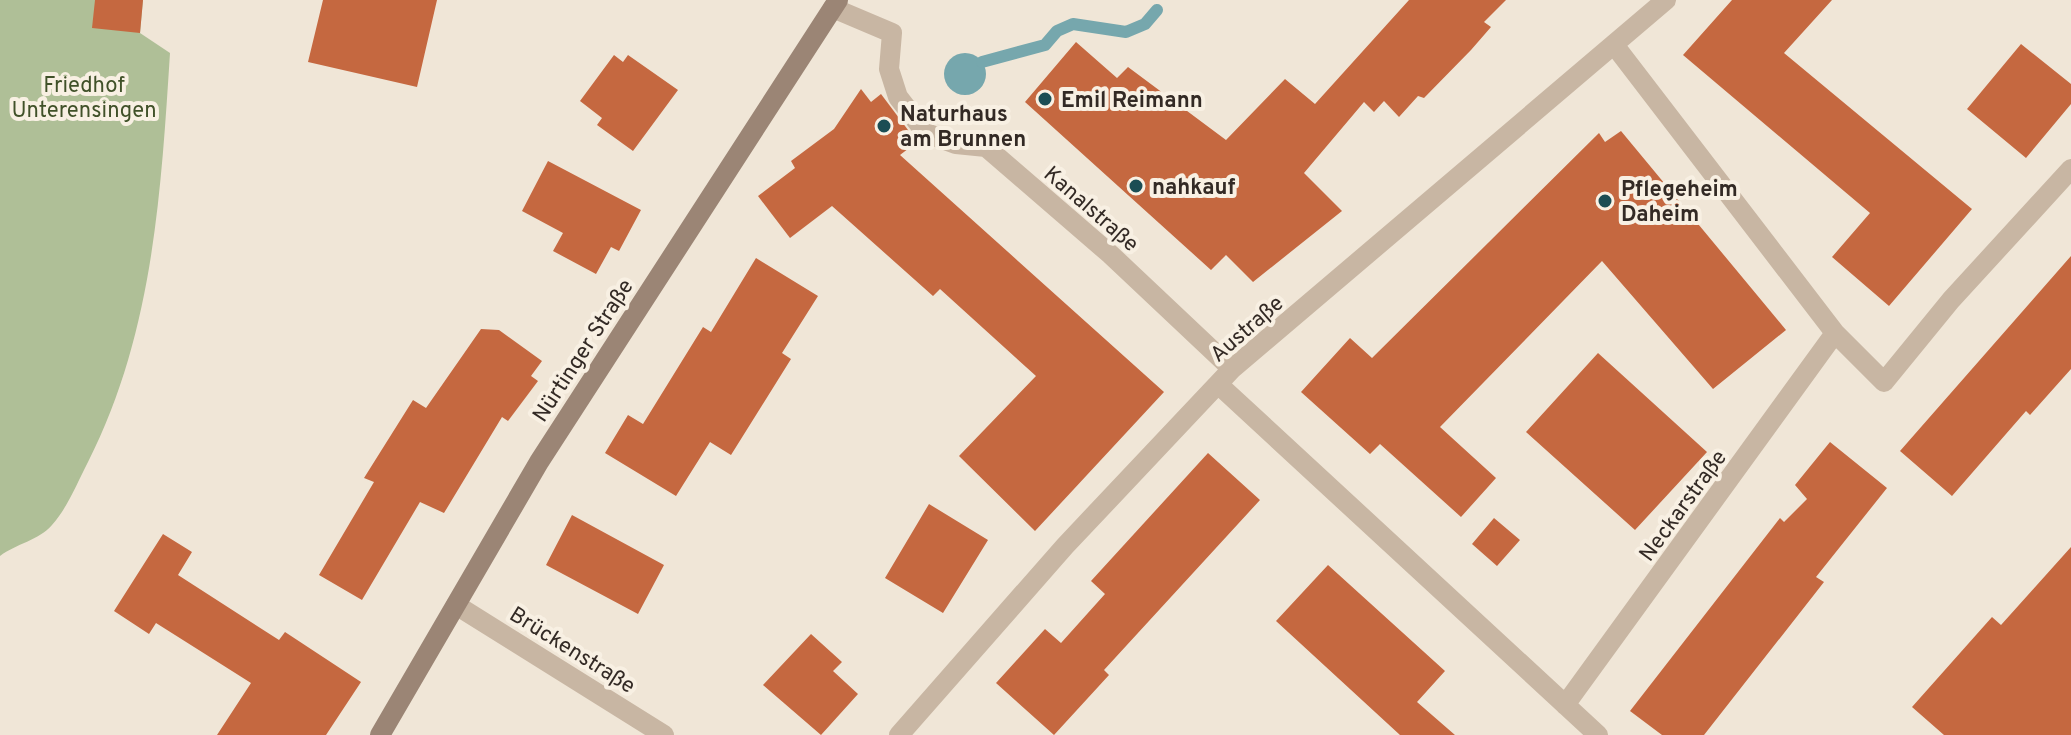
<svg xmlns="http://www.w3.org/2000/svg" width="2071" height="735" font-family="Overpass,sans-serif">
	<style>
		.green { fill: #afbf97 }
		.water { fill: #76a7ad }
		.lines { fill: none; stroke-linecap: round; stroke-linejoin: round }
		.stream { stroke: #76a7ad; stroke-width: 12 }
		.building { fill: #c56840 }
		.street { stroke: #c8b6a3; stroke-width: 20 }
		.secondary { stroke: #9b8575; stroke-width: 20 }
		.poi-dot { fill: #1b4d54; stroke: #f8f0e3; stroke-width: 3 }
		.labels { text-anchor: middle; stroke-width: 8; stroke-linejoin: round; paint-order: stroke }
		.park-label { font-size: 22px; fill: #405129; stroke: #f8f0e3 }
		.poi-label { font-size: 22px; font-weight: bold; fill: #332a25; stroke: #f8f0e3; text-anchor: start }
		.street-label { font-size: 22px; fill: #332a25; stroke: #f8f0e3 }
	</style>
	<rect width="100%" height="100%" fill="#f0e6d7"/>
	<path class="green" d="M 0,0 L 143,0 L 140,33 L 170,53 C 161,193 153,334 88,462 C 77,483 68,507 52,525 C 39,540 16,544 0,556 Z"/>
	<path class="water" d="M944 74a21 21 0 1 1 42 0a21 21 0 1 1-42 0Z"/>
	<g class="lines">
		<path class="stream" d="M 982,62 L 1045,45 L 1057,31 L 1073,24 L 1126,32 L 1145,24 L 1157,10"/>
	</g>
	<path class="building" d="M 95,0 L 143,0 L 140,33 L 92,28 Z
		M 323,0 L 437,0 L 417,87 L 308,62 Z
		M 1409,0 L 1506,0 L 1484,22 L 1491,27 L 1471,50 L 1424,98 L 1418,96 L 1399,117 L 1384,101 L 1374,112 L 1364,102 L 1304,173 L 1342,211 L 1253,282 L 1226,255 L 1211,270 L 1025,102 L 1076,42 L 1117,78 L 1128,67 L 1226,140 L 1285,79 L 1315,104 Z
		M 1732,0 L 1832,0 L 1784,53 L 1972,209 L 1889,306 L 1832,257 L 1870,213 L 1683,55 Z
		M 2021,44 L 2071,84 L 2071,104 L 2026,158 L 1967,109 Z
		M 614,55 L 623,62 L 628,55 L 678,90 L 633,151 L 597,125 L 602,118 L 580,101 Z
		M 861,89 L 871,102 L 881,94 L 917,142 L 900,155 L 1164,392 L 1035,531 L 959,456 L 1036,376 L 940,289 L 933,296 L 832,206 L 790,238 L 758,196 L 795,168 L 791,161 L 834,129 Z
		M 1621,131 L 1786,330 L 1713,389 L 1602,261 L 1440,427 L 1496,478 L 1461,517 L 1380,444 L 1370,454 L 1301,392 L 1350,338 L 1372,358 L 1599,133 L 1605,142 Z
		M 548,161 L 641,210 L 619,251 L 611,247 L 596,274 L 553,251 L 563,233 L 522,211 Z
		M 2071,256 L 2071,369 L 2030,415 L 2026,411 L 1952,496 L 1900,451 Z
		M 756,258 L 818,296 L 782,353 L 791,359 L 731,455 L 710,442 L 676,496 L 605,453 L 628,415 L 643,424 L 703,327 L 711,332 Z
		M 481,329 L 499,330 L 542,361 L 531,376 L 538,381 L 508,421 L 502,417 L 444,513 L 420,502 L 362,600 L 319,575 L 374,482 L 364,478 L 413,400 L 426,408 Z
		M 1598,353 L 1707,452 L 1635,530 L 1526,432 Z
		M 1830,442 L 1887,488 L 1816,577 L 1824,582 L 1704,735 L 1662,735 L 1630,711 L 1780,518 L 1784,522 L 1807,499 L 1795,485 Z
		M 1208,453 L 1260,500 L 1104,670 L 1109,675 L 1054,735 L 996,683 L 1045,629 L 1061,643 L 1105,594 L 1091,581 Z
		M 929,504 L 988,540 L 943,613 L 885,578 Z
		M 572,515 L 664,565 L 638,614 L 546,565 Z
		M 1494,518 L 1520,540 L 1497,566 L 1472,544 Z
		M 163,534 L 192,552 L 178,575 L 279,640 L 285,632 L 361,682 L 326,735 L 217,735 L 251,683 L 156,623 L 149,634 L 114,611 Z
		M 2071,547 L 2071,735 L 1944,735 L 1912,707 L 1992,617 L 2001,625 Z
		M 1328,565 L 1445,671 L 1417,702 L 1455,735 L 1400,735 L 1276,621 Z
		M 811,634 L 842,662 L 833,671 L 858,694 L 821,735 L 763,685 Z"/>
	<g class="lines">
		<path class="street" d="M 833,8 L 892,33 L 889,69 L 898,97 L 926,133 L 956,144 L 986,147 L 1110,254 L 1232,369
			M 1615,46 L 1835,333
			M 1219,385 L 1598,735
			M 456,605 L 664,735
			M 1565,705 L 1835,333 L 1884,382 L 1951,300 L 2071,169
			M 899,735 L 1065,546 L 1232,369 L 1666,0"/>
		<path class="secondary" d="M 380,735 L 539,462 L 838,0"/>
	</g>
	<g class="poi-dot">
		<circle cx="1045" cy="99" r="8"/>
		<circle cx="884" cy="126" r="8"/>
		<circle cx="1136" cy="186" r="8"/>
		<circle cx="1605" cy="201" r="8"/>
	</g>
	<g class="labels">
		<g class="park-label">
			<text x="84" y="92">Friedhof<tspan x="84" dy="25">Unterensingen</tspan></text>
		</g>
		<g class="poi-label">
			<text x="1061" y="107">Emil Reimann</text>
			<text x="900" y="121">Naturhaus<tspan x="900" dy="25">am Brunnen</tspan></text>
			<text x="1152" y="194">nahkauf</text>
			<text x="1621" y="196">Pflegeheim<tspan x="1621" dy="25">Daheim</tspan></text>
		</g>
		<g class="street-label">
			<text transform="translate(1092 208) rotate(41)" y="8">Kanalstraße</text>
			<text transform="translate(1246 328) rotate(-41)" y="8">Austraße</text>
			<text transform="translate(582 350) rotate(-57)" y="8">Nürtinger Straße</text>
			<text transform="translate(1682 505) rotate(-54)" y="8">Neckarstraße</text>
			<text transform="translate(573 649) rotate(32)" y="8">Brückenstraße</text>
		</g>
	</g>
</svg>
